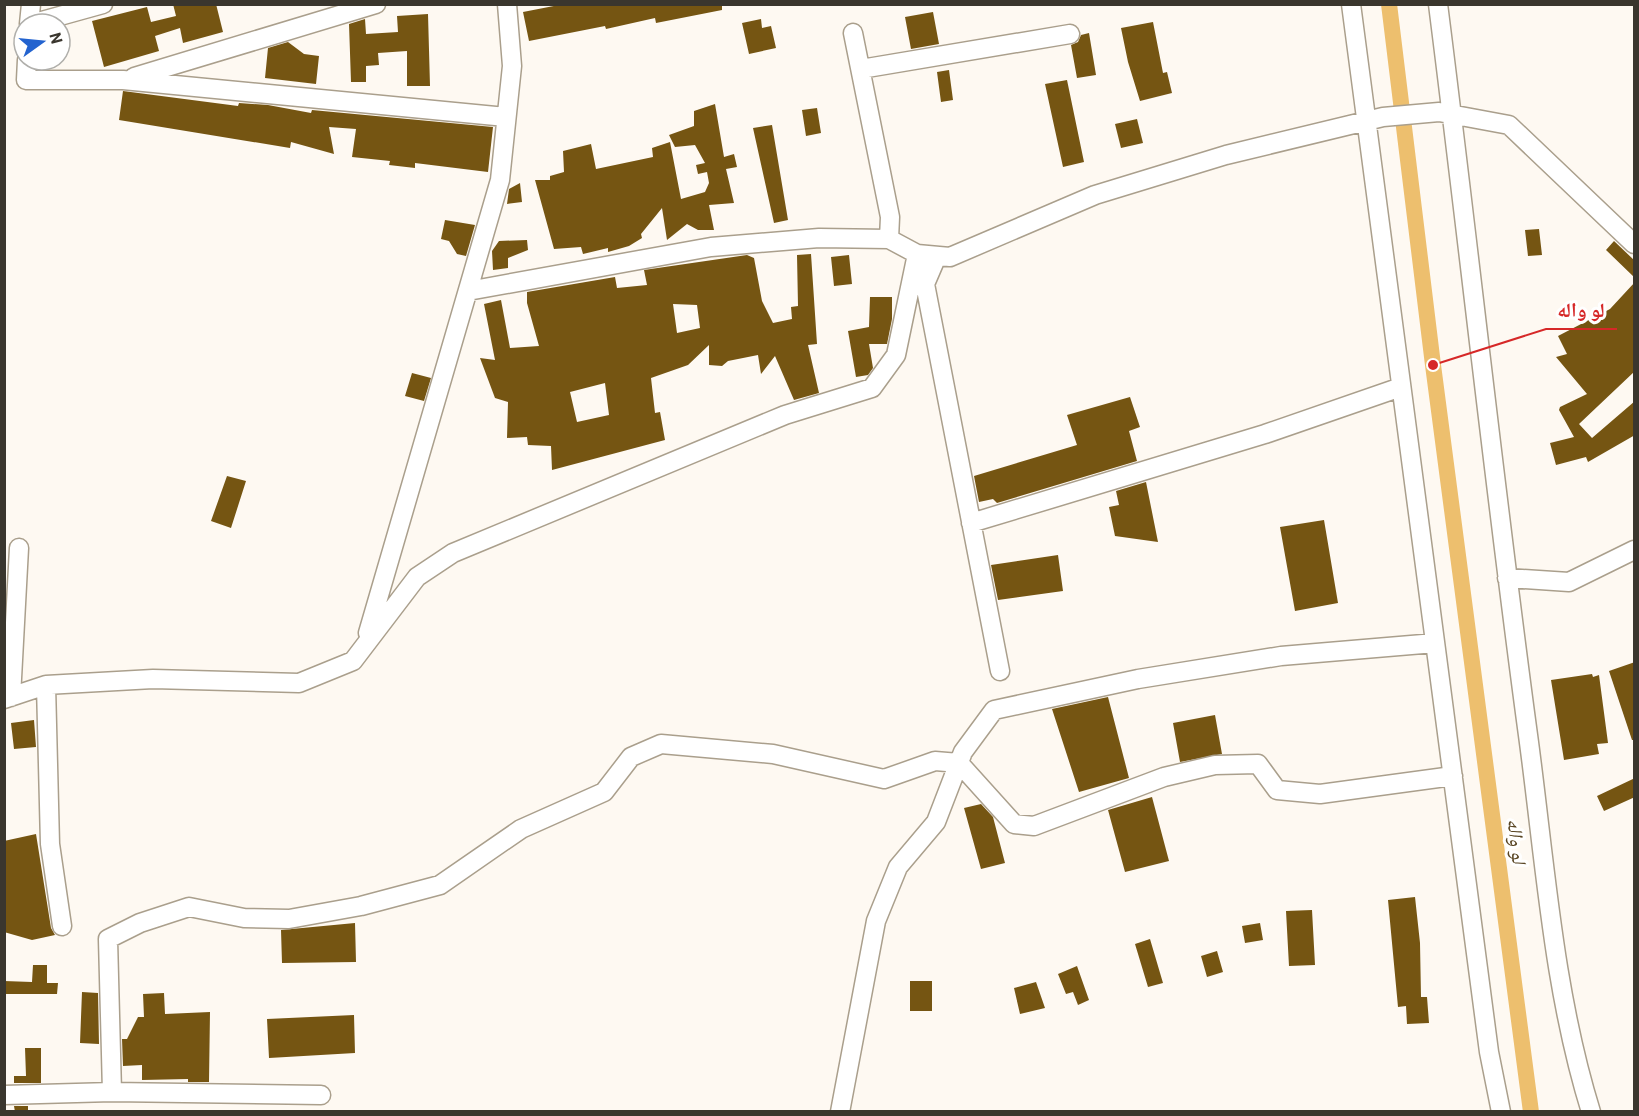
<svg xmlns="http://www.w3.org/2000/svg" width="1639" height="1116" font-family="Barlow,'Noto Naskh Arabic',sans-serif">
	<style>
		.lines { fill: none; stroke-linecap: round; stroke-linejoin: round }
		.canal { stroke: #edbf6e; stroke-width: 16 }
		.building { fill: #755512; fill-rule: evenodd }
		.minor-casing { stroke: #aa9f8c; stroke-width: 21 }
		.minor { stroke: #fff; stroke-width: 18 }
		.labels { text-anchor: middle; stroke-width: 6; stroke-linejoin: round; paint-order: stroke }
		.water-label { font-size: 20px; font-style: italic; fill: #594523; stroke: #fff }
		.leader { fill: none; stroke: #d62828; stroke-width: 2 }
		.callout-dot { fill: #d62828; stroke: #fff; stroke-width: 2 }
		.callout-label { font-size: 20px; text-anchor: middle; font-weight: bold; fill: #d62828; stroke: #fff; stroke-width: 6; stroke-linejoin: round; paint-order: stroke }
	</style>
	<rect width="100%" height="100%" fill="#fef9f2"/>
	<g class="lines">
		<path class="canal" d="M 1389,4 L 1433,365 L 1531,1112"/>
	</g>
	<path class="building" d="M 173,4 L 216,4 L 223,32 L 183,43 L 180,28 L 155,36 L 159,51 L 104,67 L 92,21 L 147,7 L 151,22 L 176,16 Z
		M 564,4 L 722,4 L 722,10 L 656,23 L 655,18 L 606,29 L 605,26 L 529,41 L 523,12 Z
		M 933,12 L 939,44 L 911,49 L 905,17 Z
		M 428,14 L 430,86 L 407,86 L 407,51 L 378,53 L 379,65 L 366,66 L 366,82 L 351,82 L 349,24 L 365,19 L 366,34 L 398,32 L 397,16 Z
		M 761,19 L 762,28 L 771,26 L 776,48 L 749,54 L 742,23 Z
		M 1153,22 L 1163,73 L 1167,72 L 1172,93 L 1140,101 L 1128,62 L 1121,28 Z
		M 1089,33 L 1096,75 L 1077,78 L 1071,45 L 1078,42 L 1081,35 Z
		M 288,42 L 304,54 L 319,56 L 316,84 L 265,78 L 268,48 Z
		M 949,70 L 953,100 L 941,102 L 937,72 Z
		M 1067,80 L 1084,162 L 1063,167 L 1045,84 Z
		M 123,91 L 238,106 L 239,103 L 268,105 L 311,113 L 312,110 L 493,127 L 488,172 L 415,163 L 415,168 L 389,165 L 390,161 L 352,157 L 356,129 L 329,127 L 334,154 L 291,142 L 290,148 L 119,120 Z
		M 715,104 L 724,157 L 734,154 L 737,167 L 726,169 L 734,203 L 709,205 L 714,230 L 698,230 L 687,224 L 667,240 L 662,208 L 641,234 L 642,238 L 629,246 L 608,252 L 608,248 L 583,254 L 581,247 L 554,249 L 535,180 L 550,180 L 550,176 L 564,172 L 563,151 L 591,144 L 596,169 L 653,157 L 652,148 L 670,142 L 681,199 L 705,192 L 709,183 L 707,172 L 698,174 L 696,165 L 705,163 L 695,145 L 675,147 L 669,135 L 694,126 L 694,111 Z
		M 817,108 L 821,133 L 806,136 L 802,110 Z
		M 1137,119 L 1143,143 L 1121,148 L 1115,124 Z
		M 772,125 L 788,220 L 774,223 L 753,128 Z
		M 520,183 L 522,202 L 507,204 L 509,189 Z
		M 445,220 L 475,225 L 466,256 L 457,254 L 449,241 L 441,239 Z
		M 1539,229 L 1542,255 L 1528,256 L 1525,230 Z
		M 527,240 L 528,250 L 508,258 L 508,268 L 493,270 L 492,251 L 499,241 Z
		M 1614,241 L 1635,261 L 1635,278 L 1606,250 Z
		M 811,254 L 817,344 L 808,345 L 819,393 L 794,400 L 775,356 L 761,374 L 758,355 L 728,361 L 722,366 L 709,365 L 709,345 L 688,365 L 651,378 L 655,413 L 660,412 L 665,440 L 552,470 L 551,446 L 528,445 L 527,437 L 507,438 L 508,402 L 495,398 L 480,358 L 495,360 L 484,304 L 501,300 L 510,348 L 539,346 L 527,303 L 527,292 L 615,277 L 617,288 L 647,285 L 644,270 L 747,255 L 754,258 L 762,301 L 773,323 L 792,319 L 791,307 L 798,306 L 797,255 ZM 673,304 L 697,305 L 700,328 L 677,333 ZM 605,383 L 609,415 L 577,422 L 570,392 Z
		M 849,255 L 852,284 L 834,286 L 831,257 Z
		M 1635,282 L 1635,371 L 1579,424 L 1592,438 L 1635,401 L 1635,435 L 1588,462 L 1586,457 L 1556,465 L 1550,443 L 1574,437 L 1559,410 L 1560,407 L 1587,394 L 1556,357 L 1567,354 L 1558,336 L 1610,309 Z
		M 870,297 L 892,297 L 892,319 L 887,344 L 869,344 L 873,368 L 868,375 L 856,377 L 848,331 L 869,327 Z
		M 412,373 L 431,378 L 424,401 L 405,396 Z
		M 1130,397 L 1140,427 L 1129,431 L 1137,461 L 997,503 L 993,499 L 979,502 L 974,476 L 1077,445 L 1067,415 Z
		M 227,476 L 246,481 L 231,528 L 211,521 Z
		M 1146,482 L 1158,542 L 1115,536 L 1109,507 L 1119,505 L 1116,491 Z
		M 1324,520 L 1338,603 L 1295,611 L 1280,527 Z
		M 1058,555 L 1063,591 L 998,600 L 991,565 Z
		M 1635,662 L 1635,740 L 1632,740 L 1609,671 Z
		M 1592,674 L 1593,677 L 1599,675 L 1608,743 L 1597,744 L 1599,754 L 1564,760 L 1551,680 Z
		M 1108,697 L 1129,778 L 1079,792 L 1052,709 Z
		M 1215,715 L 1222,754 L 1180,762 L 1173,723 Z
		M 34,720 L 36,747 L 14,749 L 11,723 Z
		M 1635,778 L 1635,797 L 1604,811 L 1597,796 Z
		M 1152,797 L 1169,861 L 1125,872 L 1108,810 Z
		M 981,804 L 993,817 L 1005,863 L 981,869 L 964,808 Z
		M 36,834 L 51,928 L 55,935 L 32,940 L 4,932 L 4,841 Z
		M 1415,897 L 1420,943 L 1421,997 L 1427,997 L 1429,1023 L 1407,1024 L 1406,1006 L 1398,1007 L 1388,900 Z
		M 1312,910 L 1315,965 L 1289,966 L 1286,911 Z
		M 355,923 L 356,962 L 282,963 L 281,930 Z
		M 1260,923 L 1263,940 L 1245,943 L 1242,926 Z
		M 1150,939 L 1163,983 L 1148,987 L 1135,944 Z
		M 1217,951 L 1223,972 L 1207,977 L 1201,956 Z
		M 33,965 L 47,965 L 47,983 L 58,983 L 57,994 L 4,994 L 4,981 L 32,982 Z
		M 1077,966 L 1089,1000 L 1078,1005 L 1073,992 L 1066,994 L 1058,974 Z
		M 910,981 L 932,981 L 932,1011 L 910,1011 Z
		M 1036,982 L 1045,1008 L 1020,1014 L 1014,988 Z
		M 82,992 L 98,993 L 99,1044 L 80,1043 Z
		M 164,993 L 165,1014 L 210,1012 L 209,1082 L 188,1082 L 188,1079 L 142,1080 L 142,1065 L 123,1066 L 122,1039 L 127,1039 L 138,1017 L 144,1017 L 143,994 Z
		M 354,1015 L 355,1053 L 269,1058 L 267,1019 Z
		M 25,1048 L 41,1048 L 41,1083 L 14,1083 L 14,1076 L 26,1076 Z
		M 14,1106 L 28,1106 L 28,1112 L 15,1112 Z"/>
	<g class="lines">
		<g class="minor-casing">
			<path id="minor" d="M 1351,4 L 1489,1052 L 1501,1112
				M 1438,4 C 1469,248 1495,492 1528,735 C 1545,860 1553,990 1591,1112
				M 29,24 L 31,4
				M 31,24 L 103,4
				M 853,33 L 890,217 L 889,239
				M 27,60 L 26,80 L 123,80 L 506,117
				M 861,69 L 1070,34
				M 134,77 L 376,4
				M 937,256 L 925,284 L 1000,671
				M 468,291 L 711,247 L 819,238 L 889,239 L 917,254 L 950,257 L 1095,195 L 1226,155 L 1383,117 L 1439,112 L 1509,125 L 1634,244
				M 971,523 L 1265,434 L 1401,387
				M 1507,578 L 1569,582 L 1634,550
				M 368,633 L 500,180 L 512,66 L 507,4
				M 46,685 L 50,844 L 62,926
				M 11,697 L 19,548
				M 4,699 L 46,685 L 153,679 L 299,683 L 353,661 L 417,577 L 453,553 L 785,415 L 872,388 L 896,355 L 917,254
				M 112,1092 L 108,939 L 140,923 L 189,907 L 244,918 L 289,919 L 361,906 L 440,885 L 521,829 L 604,792 L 631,757 L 661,744 L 773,754 L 884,779 L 935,761 L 959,763 L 1014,824 L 1034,826 L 1164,777 L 1215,765 L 1258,764 L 1277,790 L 1320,794 L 1453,776
				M 4,1095 L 112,1092 L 321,1095
				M 840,1112 L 876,921 L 898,867 L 936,822 L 963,752 L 994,710 L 1138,679 L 1281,656 L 1435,643"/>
		</g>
		<use href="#minor" class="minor"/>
	</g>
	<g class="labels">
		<g class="water-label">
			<text transform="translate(1517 841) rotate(83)" y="7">لو واله</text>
		</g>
	</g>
	<path class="leader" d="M1433 365L1546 329H1617"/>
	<circle class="callout-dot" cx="1433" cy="365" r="6"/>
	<g class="callout-label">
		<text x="1581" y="317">لو واله</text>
	</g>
	<rect width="1639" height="1116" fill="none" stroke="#3a362e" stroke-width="12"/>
	<g transform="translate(42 42) rotate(75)"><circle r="28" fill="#ffffff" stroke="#b0afab" stroke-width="1.5"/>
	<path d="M0-4.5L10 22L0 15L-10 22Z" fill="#2363cf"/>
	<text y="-9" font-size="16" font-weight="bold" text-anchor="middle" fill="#3a362e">N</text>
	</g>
</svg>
